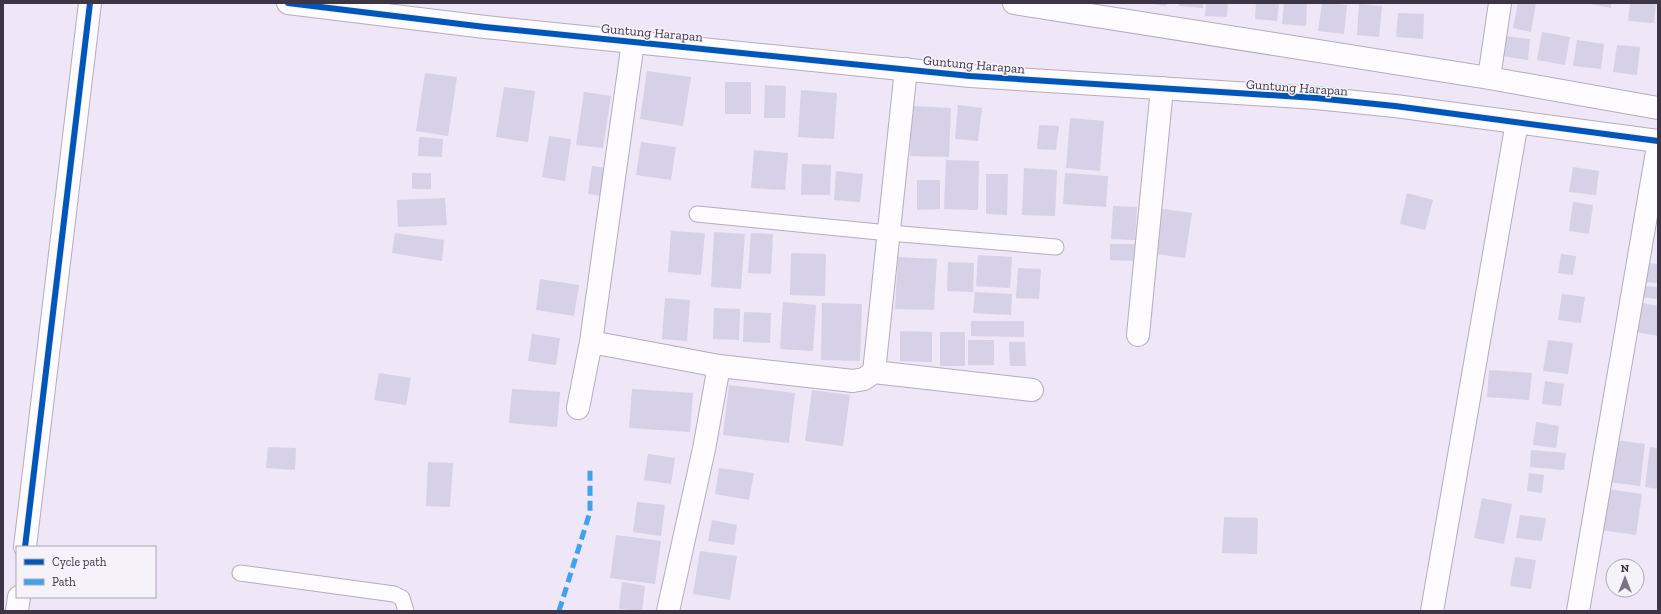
<svg xmlns="http://www.w3.org/2000/svg" width="1661" height="614" font-family="'Zilla Slab',serif">
	<style>
		.building { fill: #d6d1e6 }
		.lines { fill: none; stroke-linecap: round; stroke-linejoin: round }
		.lane-casing { stroke: #b4adbb; stroke-width: 17 }
		.street-casing { stroke: #b4adbb; stroke-width: 24 }
		.secondary-casing { stroke: #b4adbb; stroke-width: 24 }
		.lane { stroke: #fdfbfe; stroke-width: 15 }
		.street { stroke: #fdfbfe; stroke-width: 22 }
		.secondary { stroke: #fdfbfe; stroke-width: 22 }
		.quiet { stroke: #3fa3ec; stroke-width: 5; stroke-dasharray: 10 5; stroke-linecap: butt }
		.cycleway-casing { stroke: #f6f2fa; stroke-width: 8 }
		.cycleway { stroke: #0057b8; stroke-width: 6 }
		.labels { text-anchor: middle; stroke-width: 3; stroke-linejoin: round; paint-order: stroke }
		.street-label { font-size: 13px; fill: #3d3545; stroke: #f6f2fa }
	</style>
	<rect width="100%" height="100%" fill="#efe6f7"/>
	<path class="building" d="M 1145,3 L 1167,3 L 1166,6 Z
		M 1179,3 L 1203,3 L 1203,8 L 1179,6 Z
		M 1206,3 L 1228,3 L 1227,17 L 1205,16 Z
		M 1256,3 L 1279,3 L 1277,21 L 1255,19 Z
		M 1284,3 L 1307,3 L 1306,26 L 1282,24 Z
		M 1322,3 L 1347,5 L 1344,34 L 1318,31 Z
		M 1518,3 L 1536,3 L 1531,32 L 1513,28 Z
		M 1585,3 L 1611,3 L 1611,8 Z
		M 1630,3 L 1656,3 L 1654,23 L 1628,21 Z
		M 1359,4 L 1382,6 L 1379,37 L 1357,35 Z
		M 1398,13 L 1424,14 L 1423,39 L 1396,37 Z
		M 1542,32 L 1570,37 L 1565,65 L 1537,60 Z
		M 1504,36 L 1530,39 L 1528,60 L 1502,56 Z
		M 1577,40 L 1604,44 L 1601,69 L 1573,66 Z
		M 1617,45 L 1640,47 L 1637,75 L 1613,72 Z
		M 647,71 L 691,77 L 683,126 L 640,119 Z
		M 425,73 L 457,77 L 448,136 L 416,131 Z
		M 725,82 L 751,82 L 751,114 L 725,114 Z
		M 765,85 L 786,86 L 785,118 L 764,118 Z
		M 504,87 L 535,91 L 528,142 L 496,137 Z
		M 801,90 L 837,93 L 834,139 L 798,137 Z
		M 584,92 L 611,96 L 603,148 L 576,145 Z
		M 958,105 L 982,108 L 978,141 L 955,139 Z
		M 912,106 L 951,108 L 949,157 L 910,156 Z
		M 1070,118 L 1104,121 L 1100,171 L 1066,168 Z
		M 1039,125 L 1059,126 L 1056,150 L 1037,149 Z
		M 549,136 L 571,139 L 565,181 L 542,177 Z
		M 419,137 L 443,139 L 442,157 L 418,156 Z
		M 641,142 L 676,147 L 671,180 L 636,175 Z
		M 754,150 L 788,153 L 785,190 L 751,188 Z
		M 946,160 L 979,161 L 978,210 L 944,209 Z
		M 802,164 L 831,165 L 830,195 L 801,195 Z
		M 592,166 L 612,169 L 608,197 L 588,194 Z
		M 1573,167 L 1599,171 L 1596,195 L 1569,192 Z
		M 1024,168 L 1057,170 L 1055,216 L 1022,215 Z
		M 836,171 L 863,174 L 860,202 L 834,200 Z
		M 412,173 L 431,173 L 431,189 L 412,189 Z
		M 1065,173 L 1108,176 L 1106,207 L 1063,204 Z
		M 986,174 L 1008,174 L 1007,215 L 986,214 Z
		M 917,180 L 940,180 L 940,209 L 917,210 Z
		M 1407,193 L 1433,200 L 1425,230 L 1400,224 Z
		M 445,198 L 447,225 L 398,227 L 397,200 Z
		M 1573,202 L 1593,205 L 1589,234 L 1569,231 Z
		M 1113,206 L 1137,207 L 1135,240 L 1111,239 Z
		M 1157,208 L 1192,213 L 1185,258 L 1150,253 Z
		M 671,231 L 705,233 L 701,275 L 668,272 Z
		M 714,232 L 745,234 L 741,289 L 711,287 Z
		M 395,233 L 444,240 L 442,261 L 392,253 Z
		M 751,233 L 773,234 L 771,274 L 748,273 Z
		M 1110,244 L 1136,244 L 1135,261 L 1110,260 Z
		M 791,253 L 826,254 L 825,296 L 790,295 Z
		M 1561,254 L 1576,256 L 1573,275 L 1558,273 Z
		M 978,255 L 1012,257 L 1010,288 L 976,286 Z
		M 898,257 L 937,259 L 934,310 L 895,309 Z
		M 948,262 L 974,263 L 973,292 L 947,291 Z
		M 1648,263 L 1658,264 L 1658,283 L 1646,282 Z
		M 1018,268 L 1041,269 L 1039,299 L 1016,298 Z
		M 540,279 L 579,285 L 574,316 L 536,310 Z
		M 1641,286 L 1658,287 L 1658,299 L 1640,297 Z
		M 975,292 L 1012,294 L 1011,315 L 973,313 Z
		M 1562,294 L 1585,297 L 1581,323 L 1558,320 Z
		M 665,298 L 690,300 L 687,341 L 662,339 Z
		M 783,302 L 816,305 L 813,351 L 780,349 Z
		M 1637,302 L 1658,306 L 1658,336 L 1632,331 Z
		M 822,303 L 862,304 L 860,361 L 821,360 Z
		M 714,308 L 740,309 L 739,340 L 713,339 Z
		M 744,312 L 771,313 L 770,343 L 743,342 Z
		M 971,321 L 1024,321 L 1024,337 L 971,336 Z
		M 900,331 L 932,332 L 932,362 L 900,361 Z
		M 940,332 L 965,332 L 965,366 L 940,366 Z
		M 532,334 L 560,338 L 556,365 L 528,361 Z
		M 968,340 L 994,340 L 994,365 L 968,365 Z
		M 1548,340 L 1573,343 L 1568,374 L 1543,371 Z
		M 1009,342 L 1025,342 L 1026,366 L 1010,366 Z
		M 1489,370 L 1532,373 L 1529,400 L 1487,397 Z
		M 379,373 L 411,378 L 406,405 L 374,400 Z
		M 1545,381 L 1564,384 L 1561,406 L 1542,404 Z
		M 729,385 L 795,393 L 789,443 L 723,435 Z
		M 512,389 L 560,392 L 557,427 L 509,423 Z
		M 632,389 L 693,393 L 690,432 L 629,428 Z
		M 812,390 L 850,395 L 843,446 L 805,441 Z
		M 1536,422 L 1559,426 L 1556,448 L 1533,445 Z
		M 1615,440 L 1645,444 L 1640,486 L 1609,482 Z
		M 268,447 L 296,448 L 295,470 L 266,468 Z
		M 1650,447 L 1658,448 L 1658,489 L 1645,487 Z
		M 1531,450 L 1566,453 L 1564,470 L 1530,467 Z
		M 648,454 L 675,458 L 671,484 L 644,480 Z
		M 428,462 L 453,463 L 450,507 L 426,506 Z
		M 719,468 L 754,473 L 749,500 L 715,494 Z
		M 1529,473 L 1544,475 L 1542,493 L 1527,491 Z
		M 1607,489 L 1642,494 L 1636,535 L 1601,530 Z
		M 1482,498 L 1512,504 L 1504,544 L 1474,538 Z
		M 637,502 L 665,505 L 661,536 L 633,532 Z
		M 1520,515 L 1546,518 L 1542,541 L 1516,538 Z
		M 1224,517 L 1258,518 L 1257,554 L 1222,553 Z
		M 712,520 L 737,525 L 734,545 L 708,541 Z
		M 616,535 L 661,541 L 655,584 L 610,578 Z
		M 700,551 L 737,556 L 730,600 L 693,594 Z
		M 1515,557 L 1536,560 L 1531,589 L 1510,586 Z
		M 622,582 L 645,586 L 642,611 L 619,609 Z"/>
	<g class="lines">
		<g class="lane-casing">
			<path id="lane" d="M 697,214 L 889,233 L 1056,247
				M 240,573 L 394,594 L 402,598 L 406,611"/>
		</g>
		<g class="street-casing">
			<path id="street" d="M 1014,3 L 1489,78 L 1658,108
				M 1489,78 L 1500,3
				M 1138,335 L 1162,88
				M 591,342 L 719,366 L 853,381 L 864,379 L 874,372 L 1032,390
				M 874,372 L 906,69
				M 578,408 L 591,342 L 633,42
				M 25,547 L 90,3
				M 17,611 L 19,597
				M 668,611 L 704,449 L 719,366
				M 1432,611 L 1517,122
				M 1578,611 L 1658,146"/>
		</g>
		<g class="secondary-casing">
			<path id="secondary" d="M 288,3 L 485,27 L 970,76 L 1316,98 L 1395,106 L 1658,141"/>
		</g>
		<use href="#lane" class="lane"/>
		<use href="#street" class="street"/>
		<use href="#secondary" class="secondary"/>
		<path class="quiet" d="M 559,611 L 590,512 L 590,468"/>
		<g class="cycleway-casing">
			<path id="cycleway" d="M 288,3 L 485,27 L 970,76 L 1316,98 L 1395,106 L 1658,141
				M 25,547 L 90,3"/>
		</g>
		<use href="#cycleway" class="cycleway"/>
	</g>
	<g class="labels">
		<g class="street-label">
			<text transform="translate(652 32) rotate(5)" y="5">Guntung Harapan</text>
			<text transform="translate(974 64) rotate(5)" y="5">Guntung Harapan</text>
			<text transform="translate(1297 87) rotate(4)" y="5">Guntung Harapan</text>
		</g>
	</g>
	<rect width="1661" height="614" fill="none" stroke="#3d3545" stroke-width="8"/>
	<rect x="16" y="546" width="140" height="52" fill="#f6f2fa" stroke="#aca6b2"/>
	<rect x="24" y="559" width="20" height="6" fill="#0057b8" stroke="#aca6b2"/>
	<text x="52" y="566" font-size="12" fill="#3d3545">Cycle path</text>
	<rect x="24" y="579" width="20" height="6" fill="#3fa3ec" stroke="#aca6b2"/>
	<text x="52" y="586" font-size="12" fill="#3d3545">Path</text>
	<g transform="translate(1625 578)"><circle r="19" fill="#f6f2fa" stroke="#aca6b2"/>
	<path d="M0-3L7 15L0 10L-7 15Z" fill="#7b7383"/>
	<text y="-6" font-size="11" font-weight="bold" text-anchor="middle" fill="#3d3545">N</text>
	</g>
</svg>
